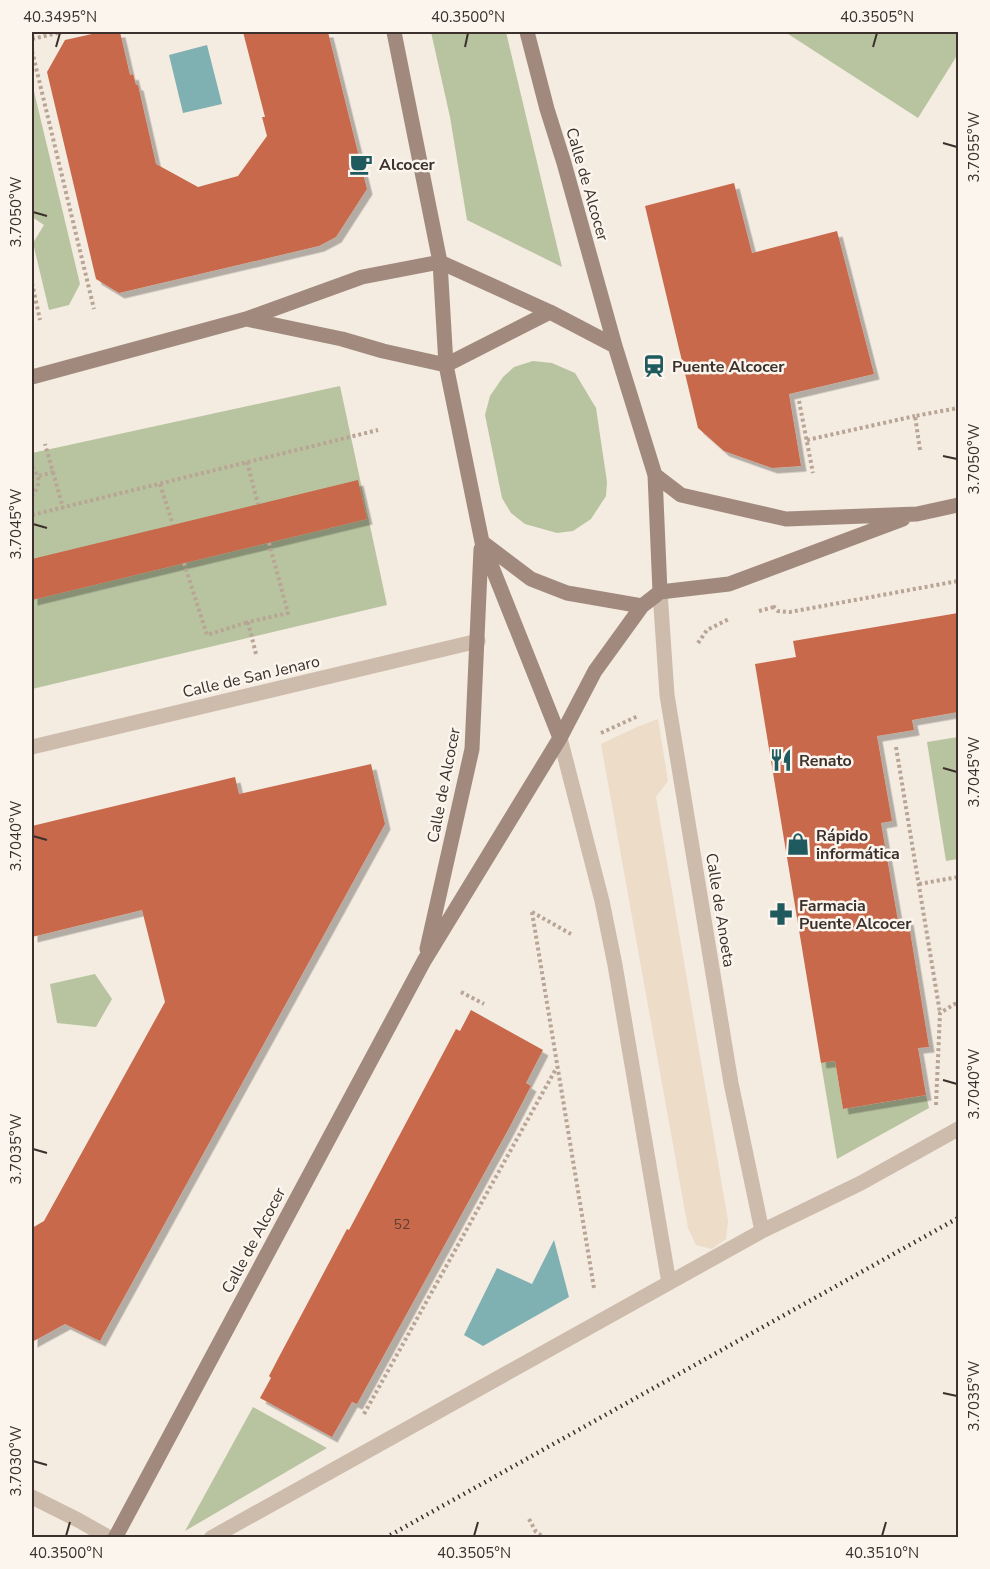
<svg xmlns="http://www.w3.org/2000/svg" width="990" height="1569" font-family="'Nunito Sans',sans-serif">
	<style>
		.green { fill: #b8c4a0 }
		.plaza { fill: #ecdcc8 }
		.water { fill: #7fb0b2 }
		.building { fill: #c8694b; filter: url(#shadow) }
		.lines { fill: none; stroke-linecap: round; stroke-linejoin: round }
		.path { stroke: #b9a596; stroke-width: 4; stroke-dasharray: 3 3; stroke-linecap: butt }
		.lane { stroke: #cdbbac; stroke-width: 15 }
		.street { stroke: #cdbbac; stroke-width: 15 }
		.secondary { stroke: #a18a7d; stroke-width: 15 }
		.rail { stroke: #3b302b; stroke-width: 4.5; stroke-dasharray: 1.5 4.5; stroke-linecap: butt }
		.ticks { fill: none; stroke: #3b302b; stroke-width: 2 }
		.labels { text-anchor: middle; stroke-width: 5; stroke-linejoin: round; paint-order: stroke }
		.number-label { font-size: 14px; fill: #5e3e33 }
		.poi-label { font-size: 16px; font-weight: bold; fill: #3b302b; stroke: #fbf5ee; text-anchor: start }
		.street-label { font-size: 16px; fill: #3b302b; stroke: #fbf5ee }
		.neatline { fill: none; stroke: #3b302b; stroke-width: 2 }
		.ticks-label { font-size: 15px; text-anchor: middle; fill: #3b302b }
	</style>
	<defs>
		<filter id="shadow"><feDropShadow dx="5.5" dy="5.5" stdDeviation="0" flood-color="#0004"/></filter>
	</defs>
	<rect width="100%" height="100%" fill="#f4ebe1"/>
	<path class="green" d="M 431,32 L 506,32 L 562,267 L 467,220 L 450,117 Z
		M 785,32 L 958,32 L 958,54 L 918,118 Z
		M 32,83 L 80,284 L 69,305 L 49,310 L 33,243 L 44,225 L 32,217 Z
		M 533,361 L 552,363 L 575,373 L 596,408 L 607,482 L 606,496 L 591,519 L 573,531 L 557,533 L 525,524 L 511,513 L 502,498 L 485,415 L 490,396 L 503,377 L 514,367 Z
		M 340,386 L 387,605 L 32,689 L 32,453 Z
		M 958,737 L 958,859 L 946,861 L 927,742 Z
		M 95,974 L 112,999 L 96,1027 L 57,1023 L 50,984 Z
		M 835,1061 L 843,1109 L 926,1095 L 929,1108 L 837,1159 L 821,1063 Z
		M 253,1407 L 327,1448 L 185,1531 Z"/>
	<path class="plaza" d="M 658,719 L 668,781 L 656,797 L 728,1221 L 726,1239 L 712,1249 L 696,1245 L 688,1228 L 601,744 L 637,727 Z"/>
	<path class="water" d="M 207,45 L 222,104 L 183,113 L 169,55 Z
		M 554,1240 L 569,1297 L 483,1346 L 464,1335 L 497,1268 L 532,1284 Z"/>
	<path class="building" d="M 101,32 L 120,32 L 130,75 L 133,74 L 136,85 L 138,85 L 156,164 L 198,187 L 238,176 L 267,136 L 262,117 L 265,117 L 243,32 L 328,32 L 367,189 L 336,237 L 319,246 L 119,293 L 96,279 L 47,72 L 65,40 Z
		M 734,183 L 752,253 L 837,231 L 874,374 L 789,394 L 801,466 L 772,468 L 724,451 L 698,428 L 645,206 Z
		M 358,480 L 367,519 L 32,600 L 32,559 Z
		M 958,613 L 958,712 L 912,720 L 914,730 L 877,736 L 892,821 L 881,823 L 898,921 L 908,919 L 929,1047 L 918,1048 L 926,1095 L 843,1109 L 835,1061 L 821,1063 L 755,664 L 796,657 L 793,641 Z
		M 371,764 L 385,824 L 100,1341 L 65,1324 L 32,1342 L 32,1228 L 44,1221 L 165,1002 L 142,910 L 32,937 L 32,826 L 235,777 L 239,794 Z
		M 471,1010 L 543,1050 L 526,1083 L 531,1086 L 508,1130 L 357,1404 L 352,1402 L 332,1437 L 260,1398 L 271,1378 L 269,1376 L 280,1355 L 347,1229 L 349,1230 L 456,1029 L 460,1031 Z"/>
	<g class="lines">
		<path class="path" d="M 32,39 L 62,32
			M 32,51 L 94,309
			M 32,283 L 40,320
			M 799,401 L 813,473
			M 807,440 L 915,416
			M 920,450 L 915,416 L 958,408
			M 247,462 L 258,504
			M 32,467 C 41,477 40,486 32,496
			M 53,472 L 63,508
			M 39,476 L 53,472 L 45,444
			M 160,484 L 173,525
			M 32,515 L 378,430
			M 184,563 L 207,635 L 248,622
			M 773,606 L 778,611 L 790,612 L 958,581
			M 759,611 L 774,607
			M 698,643 L 707,630 L 729,619
			M 256,654 L 248,622 L 288,613 L 269,543
			M 601,733 L 638,716
			M 896,747 L 940,1013
			M 919,884 L 958,877
			M 532,912 L 594,1288
			M 532,912 L 571,934
			M 461,992 L 484,1004
			M 936,1105 L 940,1013 L 958,1002
			M 364,1414 L 557,1067
			M 529,1519 L 536,1532 L 545,1538"/>
		<path class="lane" d="M 32,1497 L 78,1520 L 110,1538"/>
		<path class="street" d="M 660,592 L 667,695 L 731,1083 L 762,1231
			M 560,738 L 602,901 L 615,965 L 669,1283
			M 32,747 L 478,641
			M 211,1538 L 762,1231 L 861,1183 L 958,1129"/>
		<path class="secondary" d="M 394,32 L 440,262 L 446,365 L 482,542 L 560,738
			M 527,32 L 547,109 L 564,163 L 615,346 L 655,475 L 660,592
			M 440,262 L 550,312 L 615,346
			M 246,319 L 342,339 L 383,351 L 446,365
			M 446,365 L 550,312
			M 32,377 L 246,319 L 362,277 L 440,262
			M 655,475 L 681,495 L 786,519 L 917,514 L 958,505
			M 482,542 L 531,579 L 567,593 L 642,606
			M 660,592 L 729,584 L 903,519
			M 427,949 L 472,749 L 481,549
			M 115,1538 L 424,961 L 560,738 L 595,671 L 642,606 L 660,592"/>
		<path class="rail" d="M 385,1538 L 958,1218"/>
	</g>
	<path class="ticks" d="M 56,47 L 60,33M 465,47 L 468,33M 873,47 L 877,33M 943,143 L 957,147M 33,212 L 47,216M 943,456 L 957,459M 33,524 L 47,528M 943,768 L 957,772M 33,836 L 47,840M 943,1080 L 957,1084M 33,1149 L 47,1153M 943,1393 L 957,1396M 33,1461 L 47,1465M 66,1536 L 70,1522M 474,1536 L 478,1522M 882,1536 L 886,1522"/>
	<defs>
		<g id="cafe-bare" transform="scale(1.8)"><path d="M-5.5-4.5H6V0H3Q3 3.5 0 3.5H-2.5Q-5.5 3.5-5.5 0ZM3-3.2v2h1.7v-2ZM-6 4.5H4V6H-6Z" fill="#1f5a5e" stroke="#fbf5ee" stroke-width="2.5" paint-order="stroke"/></g>
		<g id="station-bare" transform="scale(1.8)"><path d="M-3-6H3Q5-6 5-4V2Q5 4 3 4L4.5 6H3L1.5 4h-3L-3 6H-4.5L-3 4Q-5 4-5 2V-4Q-5-6-3-6ZM-3.5-4v3h7v-3ZM-3.5 1v1.5H-2V1ZM2 1v1.5H3.5V1Z" fill="#1f5a5e" stroke="#fbf5ee" stroke-width="2.5" paint-order="stroke"/></g>
		<g id="restaurant-bare" transform="scale(1.8)"><path d="M-5-6h1v4h1v-4h1v4h1v-4h1v5L-1.5 .5V6h-2V.5L-5-1ZM5-6V6H3V1.5H1.5Q1.5-4 5-6Z" fill="#1f5a5e" stroke="#fbf5ee" stroke-width="2.5" paint-order="stroke"/></g>
		<g id="shop-bare" transform="scale(1.8)"><path d="M-5-2.5h2.3a2.7 3.5 0 0 1 5.4 0H5L5.5 6h-11ZM-1.5-2.5h3a1.5 2.3 0 0 0-3 0Z" fill="#1f5a5e" stroke="#fbf5ee" stroke-width="2.5" paint-order="stroke"/></g>
		<g id="pharmacy-bare" transform="scale(1.8)"><path d="M-2-6h4v4h4v4h-4v4h-4v-4h-4v-4h4Z" fill="#1f5a5e" stroke="#fbf5ee" stroke-width="2.5" paint-order="stroke"/></g>
	</defs>
	<g fill-rule="evenodd">
		<use href="#cafe-bare" x="361" y="164"/>
		<use href="#station-bare" x="654" y="366"/>
		<use href="#restaurant-bare" x="781" y="760"/>
		<use href="#shop-bare" x="798" y="844"/>
		<use href="#pharmacy-bare" x="781" y="914"/>
	</g>
	<g class="labels">
		<g class="number-label">
			<text x="402" y="1229">52</text>
		</g>
		<g class="poi-label">
			<text x="379" y="170">Alcocer</text>
			<text x="672" y="372">Puente Alcocer</text>
			<text x="799" y="766">Renato</text>
			<text x="816" y="841">Rápido<tspan x="816" dy="18">informática</tspan></text>
			<text x="799" y="911">Farmacia<tspan x="799" dy="18">Puente Alcocer</tspan></text>
		</g>
		<g class="street-label">
			<text transform="translate(588 184) rotate(74)" y="6">Calle de Alcocer</text>
			<text transform="translate(251 676) rotate(-13)" y="6">Calle de San Jenaro</text>
			<text transform="translate(443 785) rotate(-79)" y="6">Calle de Alcocer</text>
			<text transform="translate(721 910) rotate(81)" y="6">Calle de Anoeta</text>
			<text transform="translate(253 1240) rotate(-62)" y="6">Calle de Alcocer</text>
		</g>
	</g>
	<rect width="990" height="1569" fill="none" stroke="#fbf5ee" stroke-width="66"/>
	<rect x="33" y="33" width="924" height="1503" class="neatline"/>
	<g class="ticks-label">
		<text x="60" y="22">40.3495°N</text>
		<text x="468" y="22">40.3500°N</text>
		<text x="877" y="22">40.3505°N</text>
		<text transform="translate(974 147) rotate(-90)" y="5">3.7055°W</text>
		<text transform="translate(16 212) rotate(-90)" y="5">3.7050°W</text>
		<text transform="translate(974 459) rotate(-90)" y="5">3.7050°W</text>
		<text transform="translate(16 524) rotate(-90)" y="5">3.7045°W</text>
		<text transform="translate(974 772) rotate(-90)" y="5">3.7045°W</text>
		<text transform="translate(16 836) rotate(-90)" y="5">3.7040°W</text>
		<text transform="translate(974 1084) rotate(-90)" y="5">3.7040°W</text>
		<text transform="translate(16 1149) rotate(-90)" y="5">3.7035°W</text>
		<text transform="translate(974 1396) rotate(-90)" y="5">3.7035°W</text>
		<text transform="translate(16 1461) rotate(-90)" y="5">3.7030°W</text>
		<text x="66" y="1558">40.3500°N</text>
		<text x="474" y="1558">40.3505°N</text>
		<text x="882" y="1558">40.3510°N</text>
	</g>
</svg>
